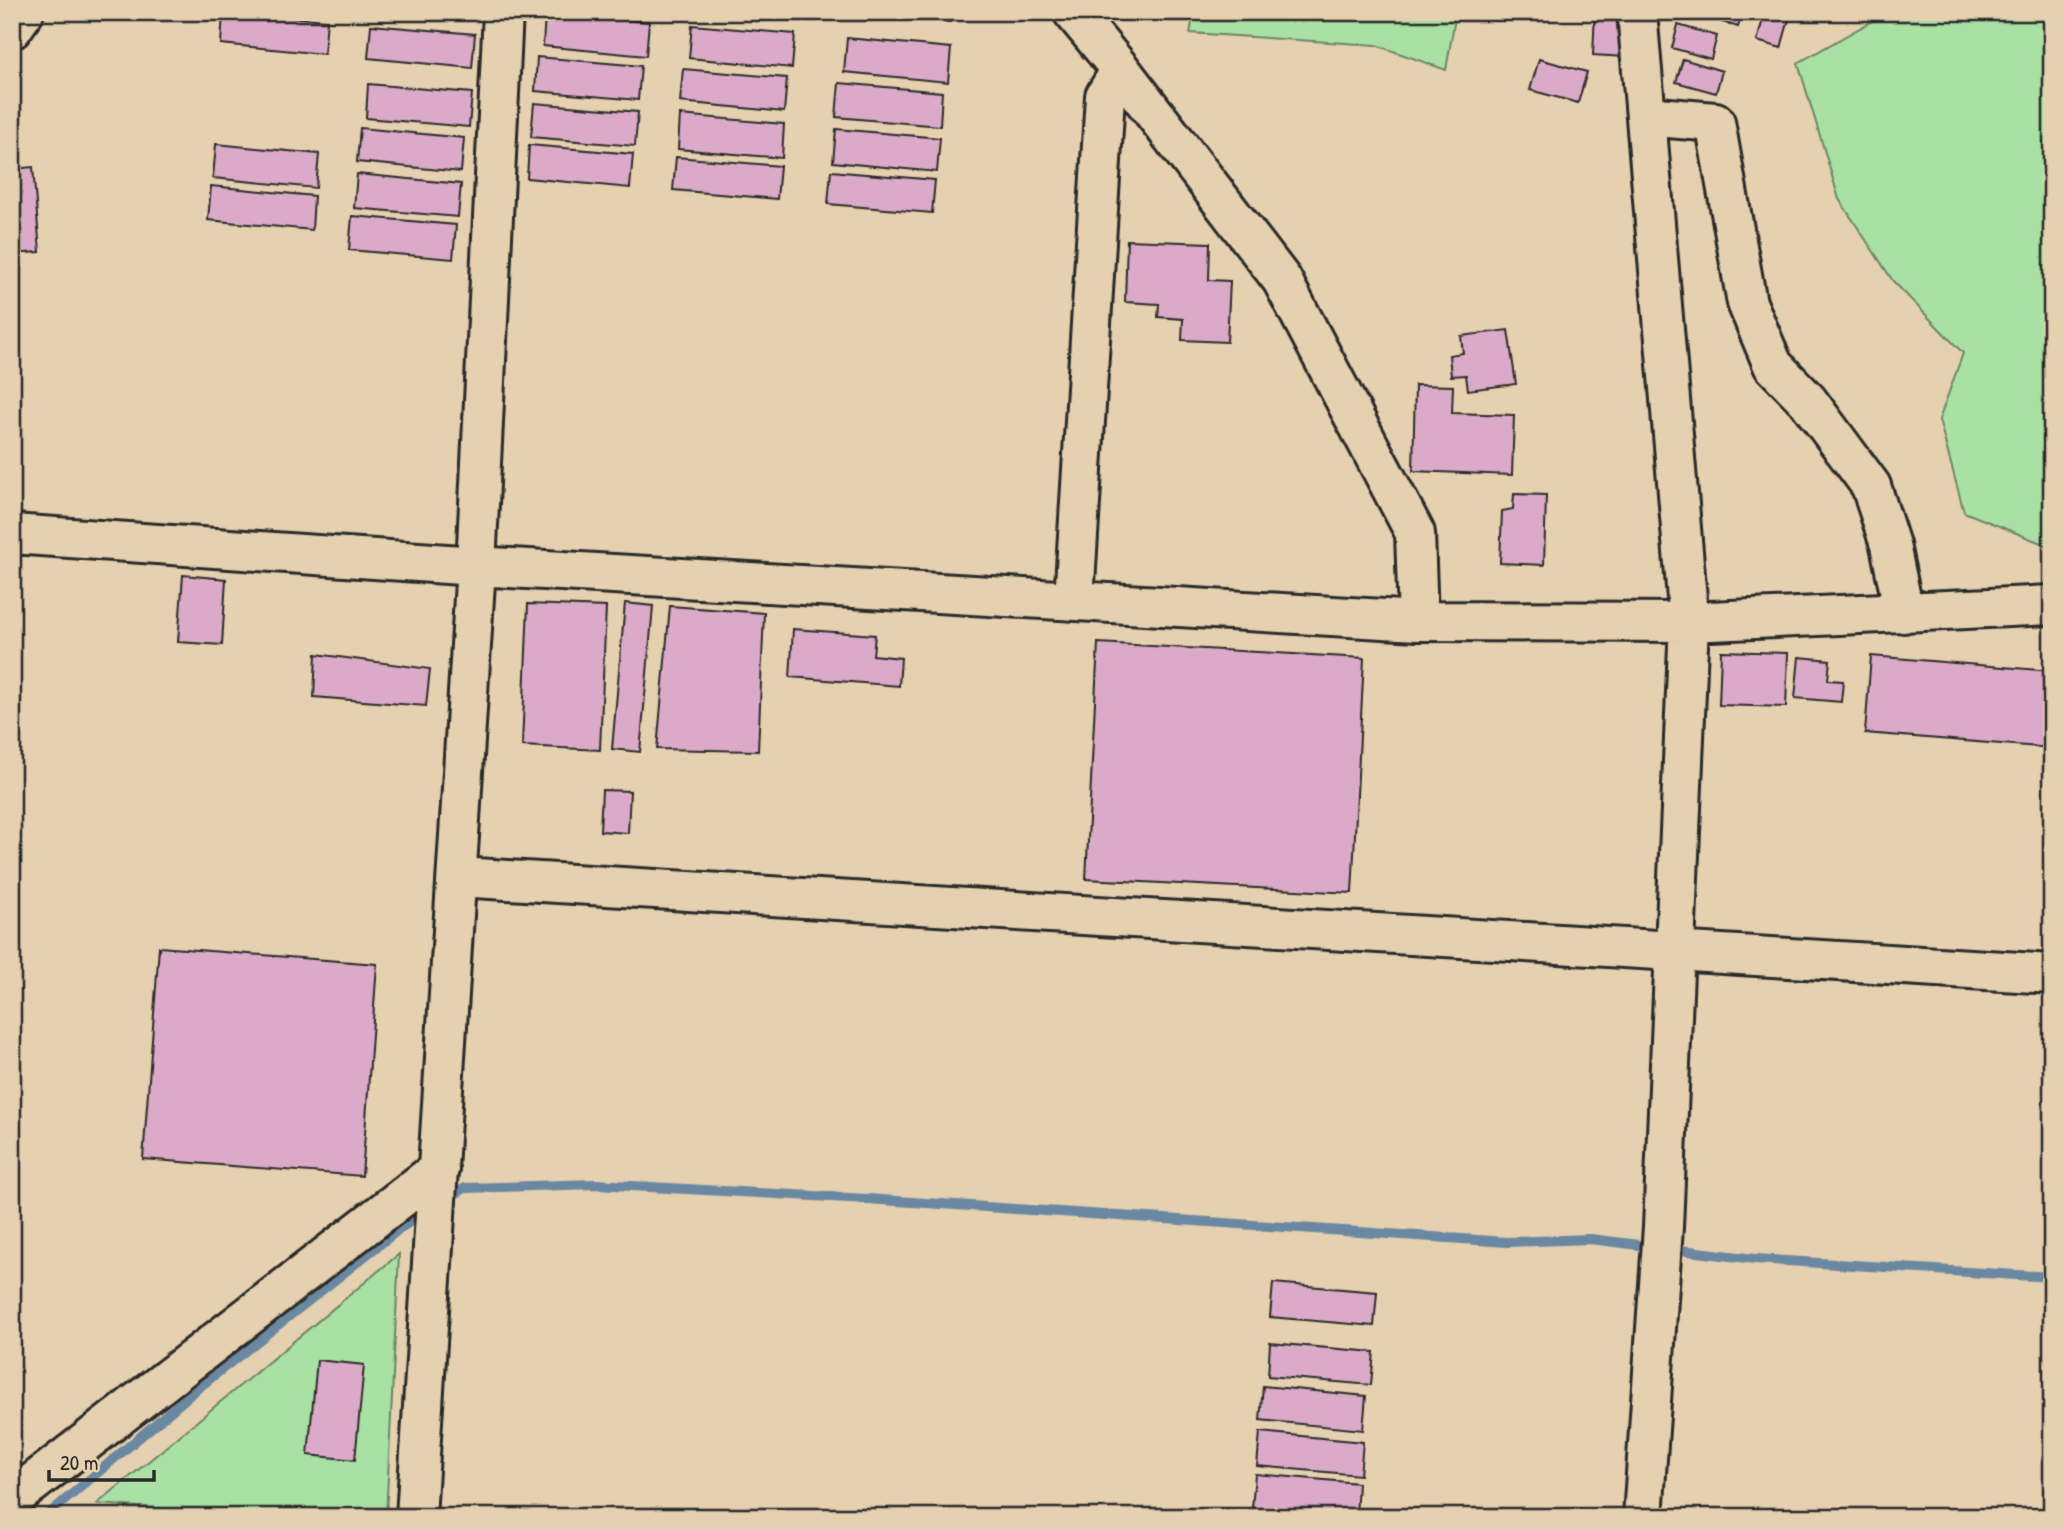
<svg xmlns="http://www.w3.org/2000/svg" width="2064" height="1529" font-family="'Patrick Hand',sans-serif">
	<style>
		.green { fill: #a9e0a3; stroke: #6a8667; stroke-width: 2 }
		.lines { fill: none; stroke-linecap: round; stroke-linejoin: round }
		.stream { stroke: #6a88a2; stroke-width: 10 }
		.building { fill: #dbaac8; stroke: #2b2b2b; stroke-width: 2 }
		.minor-casing { stroke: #2b2b2b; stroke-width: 44 }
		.minor { stroke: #e5d0af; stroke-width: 38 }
	</style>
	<rect width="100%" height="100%" fill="#e5d0af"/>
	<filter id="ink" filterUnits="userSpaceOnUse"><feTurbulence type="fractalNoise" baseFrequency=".0143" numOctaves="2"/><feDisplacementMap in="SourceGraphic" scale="14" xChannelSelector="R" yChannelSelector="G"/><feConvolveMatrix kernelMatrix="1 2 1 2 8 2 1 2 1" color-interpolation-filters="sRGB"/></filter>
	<g filter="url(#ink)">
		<path class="green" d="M 1194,12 L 1456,12 L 1446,70 L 1376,45 L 1190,33 Z
			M 1888,12 L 2052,12 L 2051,547 L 1964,512 L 1939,420 L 1963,353 L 1893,281 L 1839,199 L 1798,63 Z
			M 399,1254 L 386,1517 L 279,1517 L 97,1504 Z"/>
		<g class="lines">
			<path class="stream" d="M 445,1200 L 465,1188 L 596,1184 L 867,1199 L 1507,1242 L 1590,1239 L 1755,1259 L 2052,1277
				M 45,1517 L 198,1388 L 399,1229 L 425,1212"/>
		</g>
		<path class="building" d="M 223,12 L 327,20 L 324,54 L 221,44 Z
			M 846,12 L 951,12 L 950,22 Z
			M 1496,12 L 1573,12 L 1573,15 L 1496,15 Z
			M 1595,12 L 1627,12 L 1625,57 L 1593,55 Z
			M 1691,12 L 1743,12 L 1738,27 Z
			M 1765,12 L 1791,12 L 1781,48 L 1757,41 Z
			M 545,13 L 649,22 L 646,56 L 543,46 Z
			M 371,25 L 475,34 L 472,68 L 368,58 Z
			M 692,25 L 795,34 L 792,68 L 689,58 Z
			M 1678,25 L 1717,36 L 1711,59 L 1672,48 Z
			M 847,38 L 951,48 L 948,82 L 844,72 Z
			M 537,57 L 641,66 L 638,100 L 535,91 Z
			M 1539,59 L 1587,72 L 1578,103 L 1530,90 Z
			M 1683,59 L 1722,71 L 1716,93 L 1676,82 Z
			M 683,69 L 787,78 L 784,112 L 680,102 Z
			M 839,83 L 942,92 L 940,126 L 836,117 Z
			M 368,84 L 472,93 L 469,127 L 366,118 Z
			M 534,103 L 638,112 L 635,146 L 531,137 Z
			M 680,115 L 784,124 L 782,158 L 678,149 Z
			M 360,128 L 464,138 L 461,172 L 357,162 Z
			M 836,129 L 940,138 L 937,172 L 833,162 Z
			M 216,144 L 319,154 L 316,188 L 213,178 Z
			M 529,145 L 633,154 L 630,188 L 527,178 Z
			M 676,157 L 780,166 L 777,199 L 673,190 Z
			M 33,167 L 40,252 L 12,254 L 12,169 Z
			M 831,171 L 935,180 L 932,213 L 828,204 Z
			M 357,174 L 461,184 L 458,217 L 354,208 Z
			M 211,186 L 314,196 L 312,230 L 208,220 Z
			M 352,216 L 456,225 L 453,259 L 349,250 Z
			M 1127,240 L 1210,243 L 1209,280 L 1230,281 L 1227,342 L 1182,340 L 1183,319 L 1158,317 L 1159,304 L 1125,302 Z
			M 1508,330 L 1516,384 L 1468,390 L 1466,375 L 1451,376 L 1449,355 L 1463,353 L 1461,336 Z
			M 1415,385 L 1453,386 L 1452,413 L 1514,415 L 1512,475 L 1413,471 Z
			M 1514,494 L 1546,495 L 1544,565 L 1500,563 L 1502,511 L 1513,509 Z
			M 183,575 L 226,579 L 222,645 L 178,642 Z
			M 625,603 L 653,606 L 640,752 L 612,749 Z
			M 528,604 L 606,607 L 600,750 L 522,746 Z
			M 670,606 L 764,613 L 758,751 L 657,749 Z
			M 793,629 L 875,635 L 873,655 L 901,658 L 899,686 L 790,677 Z
			M 1098,643 L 1364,658 L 1352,893 L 1086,879 Z
			M 1721,651 L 1788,653 L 1786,707 L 1719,705 Z
			M 316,654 L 430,669 L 426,706 L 314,697 Z
			M 1871,656 L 2052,671 L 2052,748 L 1865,733 Z
			M 1799,657 L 1830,660 L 1828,680 L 1843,681 L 1841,702 L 1795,698 Z
			M 602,790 L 630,791 L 628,833 L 600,831 Z
			M 159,947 L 377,964 L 362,1176 L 143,1159 Z
			M 1273,1283 L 1377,1292 L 1374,1326 L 1270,1317 Z
			M 1270,1343 L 1374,1352 L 1371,1385 L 1268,1376 Z
			M 317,1360 L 364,1365 L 355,1460 L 308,1455 Z
			M 1263,1386 L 1366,1396 L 1363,1430 L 1260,1420 Z
			M 1260,1432 L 1363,1442 L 1360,1475 L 1257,1466 Z
			M 1255,1474 L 1358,1483 L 1356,1517 L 1252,1508 Z"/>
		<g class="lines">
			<g class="minor-casing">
				<path id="minor" d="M 1073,12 L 1121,70 L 1282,280 L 1415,533 L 1418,621
					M 1637,12 L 1689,622 L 1663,1227 L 1643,1517
					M 12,29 L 24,12
					M 1646,116 L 1715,122 L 1747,303 L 1773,365 L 1808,401 L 1871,486 L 1890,545 L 1904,613
					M 12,534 L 476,566 L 1418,621 L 1689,622 L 2052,605
					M 1074,600 L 1105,96 L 1121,70
					M 458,877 L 2052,974
					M 12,1499 L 439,1169
					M 416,1517 L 476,566 L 503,12"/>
			</g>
			<use href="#minor" class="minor"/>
		</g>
	</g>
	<rect width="2064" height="1529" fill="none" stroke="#e5d0af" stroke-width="42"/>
	<rect x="21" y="21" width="2022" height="1487" fill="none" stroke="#2b2b2b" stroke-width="2.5" filter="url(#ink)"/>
	<path d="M49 1470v10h105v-10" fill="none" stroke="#2b2b2b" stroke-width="3.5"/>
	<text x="60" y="1470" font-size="21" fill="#2b2b2b" stroke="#e5d0af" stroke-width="5" paint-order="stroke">20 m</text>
</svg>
